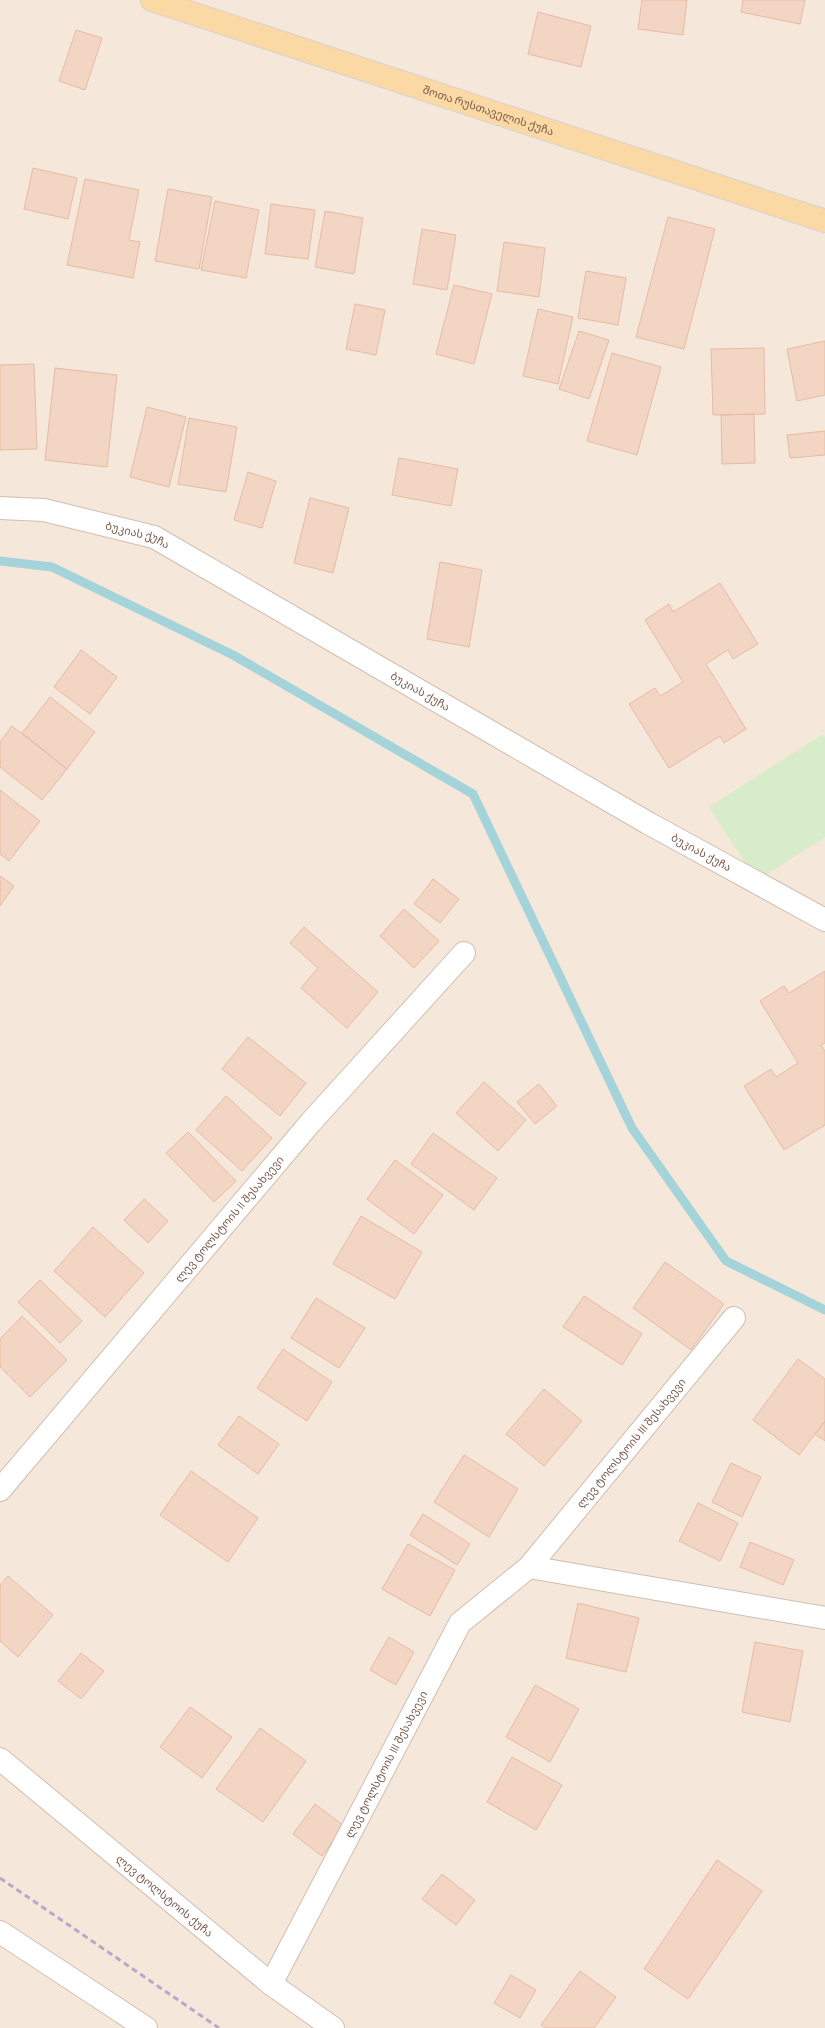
<svg xmlns="http://www.w3.org/2000/svg" width="825" height="2028" font-family="'Titillium Web','Noto Sans Georgian',sans-serif">
	<style>
		.residential { fill: #f5e8da }
		.green { fill: #d8ecc9 }
		.lines { fill: none; stroke-linecap: round; stroke-linejoin: round }
		.stream { stroke: #a5d3da; stroke-width: 9 }
		.building { fill: #f3d5c3; stroke: #e6bba3 }
		.minor-casing { stroke: #d1beb0; stroke-width: 24 }
		.major-casing { stroke: #dad1cd; stroke-width: 24 }
		.minor { stroke: #fff; stroke-width: 22 }
		.major { stroke: #fbd9a5; stroke-width: 22 }
		.rail { stroke: #b9a8c9; stroke-width: 3; stroke-dasharray: 6 4; stroke-linecap: butt }
		.labels { text-anchor: middle; stroke-width: 3; stroke-linejoin: round; paint-order: stroke }
		.street-label { font-size: 11px; fill: #7a5c4d; stroke: #fffaf3 }
	</style>
	<rect width="100%" height="100%" fill="#fdf6ec"/>
	<path class="residential" d="M 0,0 L 825,0 L 825,2028 L 0,2028 Z"/>
	<path class="green" d="M 823,734 L 825,737 L 825,837 L 757,881 L 709,807 Z"/>
	<g class="lines">
		<path class="stream" d="M 0,561 L 52,567 L 233,655 L 473,794 L 632,1128 L 726,1261 L 825,1310"/>
	</g>
	<path class="building" d="M 642,0 L 687,0 L 683,35 L 638,29 Z
		M 743,0 L 805,0 L 800,24 L 741,12 Z
		M 538,12 L 591,26 L 581,67 L 528,54 Z
		M 76,30 L 102,38 L 85,90 L 59,81 Z
		M 33,168 L 77,178 L 68,219 L 24,209 Z
		M 85,179 L 139,190 L 129,240 L 140,242 L 133,278 L 67,265 Z
		M 168,189 L 212,197 L 199,269 L 155,261 Z
		M 215,201 L 259,210 L 246,278 L 201,270 Z
		M 271,204 L 315,210 L 308,259 L 265,254 Z
		M 325,211 L 363,218 L 354,274 L 315,267 Z
		M 668,217 L 715,229 L 684,349 L 636,337 Z
		M 422,229 L 456,235 L 447,290 L 413,284 Z
		M 504,242 L 545,248 L 539,297 L 497,291 Z
		M 586,271 L 626,278 L 618,325 L 578,318 Z
		M 454,285 L 492,294 L 474,364 L 436,354 Z
		M 355,304 L 385,310 L 376,355 L 346,349 Z
		M 538,309 L 573,317 L 558,384 L 523,376 Z
		M 579,331 L 609,340 L 589,399 L 559,389 Z
		M 825,341 L 825,395 L 797,401 L 787,349 Z
		M 764,348 L 765,414 L 713,415 L 711,349 Z
		M 612,353 L 661,367 L 637,455 L 587,441 Z
		M 34,364 L 37,449 L 0,450 L 0,365 Z
		M 55,368 L 117,375 L 107,467 L 45,460 Z
		M 147,407 L 186,417 L 169,487 L 130,477 Z
		M 754,414 L 755,463 L 722,464 L 721,415 Z
		M 189,418 L 237,427 L 226,492 L 178,484 Z
		M 825,431 L 825,455 L 790,458 L 787,435 Z
		M 399,458 L 458,469 L 451,506 L 392,495 Z
		M 248,472 L 276,481 L 262,528 L 234,520 Z
		M 310,498 L 349,508 L 333,573 L 294,563 Z
		M 440,562 L 482,570 L 469,647 L 427,639 Z
		M 720,583 L 758,644 L 733,659 L 728,650 L 706,664 L 746,729 L 724,743 L 720,736 L 669,768 L 629,704 L 655,688 L 660,696 L 683,682 L 645,620 L 669,604 L 673,612 Z
		M 81,650 L 117,677 L 90,714 L 54,687 Z
		M 50,697 L 95,732 L 67,769 L 22,733 Z
		M 12,726 L 67,769 L 42,800 L 0,767 L 0,742 Z
		M 0,790 L 40,821 L 9,861 L 0,854 Z
		M 0,876 L 14,886 L 0,906 Z
		M 433,879 L 459,899 L 440,923 L 414,904 Z
		M 404,909 L 439,941 L 414,968 L 380,936 Z
		M 304,927 L 378,992 L 347,1028 L 301,988 L 318,968 L 290,943 Z
		M 825,971 L 825,1043 L 821,1045 L 825,1051 L 825,1125 L 784,1150 L 744,1086 L 771,1069 L 776,1077 L 798,1063 L 760,1001 L 784,986 L 789,993 Z
		M 248,1037 L 306,1083 L 280,1116 L 222,1069 Z
		M 484,1082 L 526,1120 L 498,1151 L 456,1113 Z
		M 539,1084 L 557,1106 L 535,1124 L 517,1102 Z
		M 226,1096 L 272,1138 L 242,1171 L 196,1130 Z
		M 188,1132 L 236,1181 L 214,1202 L 166,1153 Z
		M 433,1133 L 497,1178 L 474,1210 L 411,1164 Z
		M 395,1160 L 443,1195 L 414,1234 L 367,1199 Z
		M 144,1199 L 168,1221 L 148,1243 L 124,1220 Z
		M 361,1216 L 422,1252 L 395,1299 L 333,1264 Z
		M 93,1227 L 144,1273 L 105,1317 L 54,1271 Z
		M 665,1262 L 724,1304 L 691,1350 L 633,1308 Z
		M 40,1280 L 82,1321 L 60,1343 L 18,1302 Z
		M 584,1296 L 642,1334 L 622,1365 L 563,1327 Z
		M 316,1298 L 365,1328 L 339,1368 L 291,1338 Z
		M 22,1316 L 67,1360 L 30,1397 L 0,1367 L 0,1339 Z
		M 283,1349 L 332,1382 L 307,1421 L 257,1388 Z
		M 798,1359 L 825,1379 L 825,1421 L 799,1455 L 753,1420 Z
		M 544,1389 L 582,1421 L 544,1466 L 506,1434 Z
		M 239,1416 L 279,1444 L 258,1474 L 218,1445 Z
		M 825,1421 L 825,1441 L 815,1434 Z
		M 464,1455 L 518,1489 L 489,1537 L 434,1502 Z
		M 731,1463 L 761,1477 L 742,1517 L 712,1502 Z
		M 191,1471 L 258,1518 L 228,1562 L 160,1515 Z
		M 698,1503 L 738,1523 L 720,1561 L 679,1541 Z
		M 423,1514 L 470,1544 L 457,1565 L 410,1535 Z
		M 750,1542 L 794,1560 L 783,1585 L 740,1567 Z
		M 408,1544 L 455,1570 L 430,1616 L 382,1589 Z
		M 8,1576 L 53,1615 L 18,1657 L 0,1641 L 0,1585 Z
		M 578,1603 L 639,1618 L 626,1672 L 566,1658 Z
		M 389,1637 L 414,1652 L 396,1685 L 370,1670 Z
		M 755,1642 L 803,1651 L 790,1722 L 742,1712 Z
		M 81,1653 L 104,1671 L 81,1699 L 58,1681 Z
		M 535,1685 L 579,1709 L 550,1762 L 506,1737 Z
		M 190,1707 L 232,1737 L 202,1778 L 160,1747 Z
		M 260,1728 L 306,1761 L 263,1822 L 216,1789 Z
		M 512,1757 L 562,1785 L 536,1830 L 487,1802 Z
		M 315,1804 L 344,1826 L 322,1856 L 293,1834 Z
		M 717,1860 L 762,1891 L 688,1999 L 644,1969 Z
		M 442,1874 L 475,1900 L 456,1925 L 422,1899 Z
		M 580,1971 L 616,1997 L 594,2028 L 545,2028 L 541,2025 Z
		M 511,1975 L 536,1990 L 520,2018 L 494,2003 Z"/>
	<g class="lines">
		<g class="minor-casing">
			<g id="minor">
				<path id="s1" d="M 0,508 L 44,510 L 154,537 L 648,823 L 825,920"/>
				<path id="s2" d="M 0,1490 L 311,1122 L 464,953"/>
				<path d="M 529,1567 L 825,1618"/>
				<path id="s3" d="M 0,1759 L 271,1984 L 333,2028"/>
				<path d="M 0,1932 L 146,2028"/>
				<path id="s4" d="M 271,1984 L 460,1623 L 529,1567 L 734,1318"/>
			</g>
		</g>
		<g class="major-casing">
			<g id="major">
				<path id="s5" d="M 152,0 L 825,221"/>
			</g>
		</g>
		<use href="#minor" class="minor"/>
		<use href="#major" class="major"/>
		<path class="rail" d="M 0,1878 L 219,2028"/>
	</g>
	<g class="labels">
		<g class="street-label">
			<text dy="4" stroke="none"><textPath href="#s5" startOffset="354">შოთა რუსთაველის ქუჩა</textPath></text>
			<text dy="4" stroke="none"><textPath href="#s1" startOffset="141">ბუკიას ქუჩა</textPath></text>
			<text dy="4" stroke="none"><textPath href="#s1" startOffset="465">ბუკიას ქუჩა</textPath></text>
			<text dy="4" stroke="none"><textPath href="#s1" startOffset="789">ბუკიას ქუჩა</textPath></text>
			<text dy="4" stroke="none"><textPath href="#s2" startOffset="355">ლევ ტოლსტოის II შესახვევი</textPath></text>
			<text dy="4" stroke="none"><textPath href="#s4" startOffset="657">ლევ ტოლსტოის III შესახვევი</textPath></text>
			<text dy="4" stroke="none"><textPath href="#s4" startOffset="248">ლევ ტოლსტოის III შესახვევი</textPath></text>
			<text dy="4" stroke="none"><textPath href="#s3" startOffset="214">ლევ ტოლსტოის ქუჩა</textPath></text>
		</g>
	</g>
</svg>
